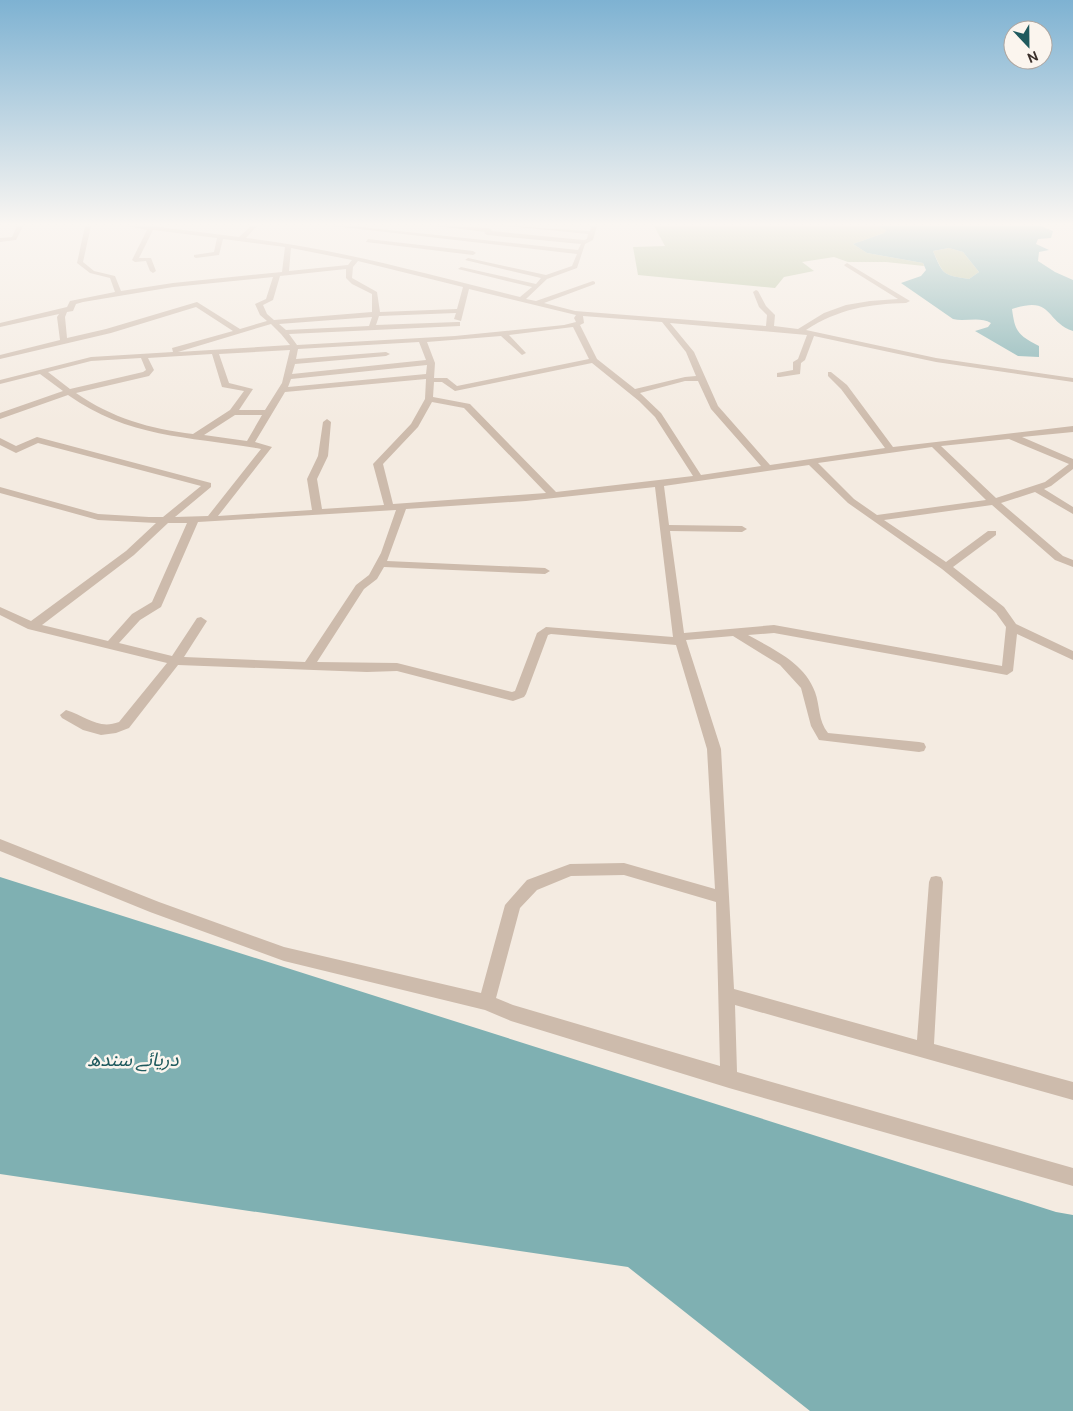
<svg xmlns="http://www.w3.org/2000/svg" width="1073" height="1411" font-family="Ubuntu,'Noto Sans Arabic',sans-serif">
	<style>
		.green { fill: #b8c4a0 }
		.water { fill: #7fb0b2; fill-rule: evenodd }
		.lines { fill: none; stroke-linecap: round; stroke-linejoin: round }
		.street { fill: #cdbbac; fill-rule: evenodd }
		.labels { text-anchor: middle; stroke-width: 5; stroke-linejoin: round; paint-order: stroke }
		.near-water-label { font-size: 19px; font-style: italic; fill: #1f5a5e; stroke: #fbf5ee }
	</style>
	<rect width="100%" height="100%" fill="#f4ebe1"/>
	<path class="green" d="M 654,226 L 878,226 L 886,230 L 884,233 L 853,244 L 867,253 L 923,263 L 924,266 L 886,262 L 848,262 L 834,257 L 802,262 L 814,271 L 784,277 L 775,288 L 638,275 L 633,247 L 665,246 Z
		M 949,248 L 963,252 L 979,272 L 969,279 C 942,275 944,275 933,251 Z"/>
	<path class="water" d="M 878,226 L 1041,226 L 1053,231 L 1051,238 L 1038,239 L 1036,244 L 1049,250 L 1039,252 L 1038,261 L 1055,272 L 1073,280 L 1073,331 C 1044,321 1054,295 1012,309 C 1015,332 1018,335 1039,346 L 1039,357 L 1018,356 L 975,331 L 988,327 L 991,323 C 980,316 965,322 953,319 L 901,283 L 921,276 L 926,270 L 923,263 L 867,253 L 853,244 L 884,233 L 886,230 ZM 949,248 L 963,252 L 979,272 L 969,279 C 943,275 943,275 933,251 Z
		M 0,877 L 1056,1212 L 1073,1215 L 1073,1411 L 810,1411 L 628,1267 L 0,1174 Z"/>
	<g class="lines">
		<path class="street" d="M 17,226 L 23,226 L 16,240 L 0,242 L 0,238 L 12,237 Z
			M 85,226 L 91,226 L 83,262 L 94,271 L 115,276 L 121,291 L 173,283 L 282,272 L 285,247 L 223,239 L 219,255 L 196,258 L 194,257 L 194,255 L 214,252 L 217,238 L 153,230 L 139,258 L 151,258 L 156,271 L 153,273 L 150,271 L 146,261 L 135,262 L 132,260 L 147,230 L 128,226 L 151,226 L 239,237 L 251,226 L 257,226 L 246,238 C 339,249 430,275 520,297 L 532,287 L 458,269 L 461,267 L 536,284 L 541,278 L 465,260 L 468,258 L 546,275 L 572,266 L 577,254 L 333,226 L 351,226 L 578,250 L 581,244 L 487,235 L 484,233 L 485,232 L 437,226 L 489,228 L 492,230 L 491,231 L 584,240 L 587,239 L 588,234 L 507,226 L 590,231 L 591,226 L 597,226 L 593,240 L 585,244 L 577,268 L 547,279 L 526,299 L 536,301 L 593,281 L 595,282 L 595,284 L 544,303 L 575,311 L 766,326 L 767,315 L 759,307 L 753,292 L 756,290 L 758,291 L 766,306 L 775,315 L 774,326 L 798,329 L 824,313 L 846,305 L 870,301 L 898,299 L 845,266 L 844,265 L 847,263 L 910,301 L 906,303 C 869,304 838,309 806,330 L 936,358 L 1073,378 L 1073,382 L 936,362 L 814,336 L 805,360 L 801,363 L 800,374 L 780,377 L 777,377 L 777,373 L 793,370 L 793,362 L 798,359 L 807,335 L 670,323 L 694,352 L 718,406 L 770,465 L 885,448 L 841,389 L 828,376 L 828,372 L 831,372 L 847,385 L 893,447 L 1073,426 L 1073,432 L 1022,437 L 1073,459 L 1073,469 L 1051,486 L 1044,489 L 1073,507 L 1073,514 L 1035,492 L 1001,503 L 1063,556 L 1073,560 L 1073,567 L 1055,560 L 992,505 L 884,520 L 946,562 L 988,531 L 996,531 L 996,535 L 953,567 L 1004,607 L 1016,624 L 1073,651 L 1073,660 L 1017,634 L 1013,671 L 1007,675 L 774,633 L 748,635 C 773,649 805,663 815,692 C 820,705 818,721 828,733 L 919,742 L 924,743 L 926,747 L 924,751 L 919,752 L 819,740 L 811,726 L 801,688 L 780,665 L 733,636 L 686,640 L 721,749 L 734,989 L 917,1040 L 929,882 L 931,877 L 936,876 L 941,877 L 943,882 L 934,1044 L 1073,1082 L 1073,1100 L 735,1005 L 737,1072 L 1073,1168 L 1073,1186 L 729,1088 L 511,1021 L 485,1010 L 284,961 L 150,912 L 0,851 L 0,839 L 159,902 L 284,947 L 481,993 L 505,905 L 527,880 L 570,864 L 624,863 L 715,889 L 707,749 L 676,645 L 551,634 L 548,635 L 526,694 L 524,697 L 513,701 L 397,671 L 367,672 L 178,665 L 129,728 L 116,733 L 101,735 L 83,730 L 62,718 L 60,715 L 66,710 C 86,716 98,730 119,722 L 167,663 L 28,629 L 0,615 L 0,607 L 31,621 L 126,551 L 156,523 L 98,520 L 0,493 L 0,487 L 98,514 L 149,517 L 163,517 L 201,486 L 38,443 L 16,453 L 0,445 L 0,438 L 16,446 L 37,437 L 211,483 L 211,487 L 175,517 L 208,516 L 261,449 C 190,436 130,439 68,395 L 0,419 L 0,413 L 63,391 L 40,374 L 0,384 L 0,380 L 91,357 L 173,352 L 172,348 L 233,331 L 196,307 L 111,333 L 0,359 L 0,355 L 60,340 L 57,317 L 59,314 L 0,327 L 0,323 L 67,307 L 70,301 L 115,292 L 110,278 L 90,273 L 77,263 ZM 291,248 L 352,260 L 348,265 L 289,271 ZM 358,261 L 463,287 L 457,309 L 380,312 L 377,292 L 352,278 L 353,267 ZM 346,269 L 346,278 L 352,284 L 372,294 L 372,312 L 274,320 L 267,314 L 263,305 L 273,300 L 280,276 ZM 273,277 L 266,299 L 255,304 L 260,315 L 267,321 L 240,329 L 197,302 L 106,329 L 67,338 L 65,317 L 67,312 L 73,311 L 76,304 L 83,302 L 173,287 ZM 469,289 L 576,315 L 574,318 L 576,322 L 564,325 L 455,336 L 297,345 L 289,334 L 460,326 L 460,322 L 457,322 L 376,325 L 379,316 L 456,313 L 454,319 L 461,321 ZM 583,316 L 662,322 L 686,352 L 696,376 L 685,377 L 635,389 L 597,359 L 580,325 L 584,323 ZM 372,317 L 369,326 L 286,330 L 279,324 ZM 271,324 L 281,334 L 290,345 L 178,352 ZM 573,327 L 589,359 L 457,386 L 447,378 L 434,378 L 435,363 L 427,342 L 501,336 L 522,355 L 526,353 L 509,335 ZM 419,342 L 426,360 L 292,374 L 295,364 L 386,356 L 390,354 L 386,352 L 296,359 L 298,349 ZM 290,350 L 282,383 L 265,410 L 239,410 L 253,389 L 229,383 L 219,354 ZM 212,354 L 222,387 L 244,391 L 230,410 L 193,434 C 150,429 112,418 76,393 L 149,376 L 154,370 L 148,358 ZM 141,358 L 146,370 L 143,372 L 70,389 L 48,372 L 91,361 ZM 592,363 L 639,401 L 655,417 L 693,476 L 556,492 L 470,404 L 433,397 L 434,382 L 442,382 L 455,391 ZM 427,365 L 426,374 L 288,387 L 291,379 ZM 426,379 L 425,399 L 411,424 L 373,464 L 384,505 L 322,509 L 317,479 L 328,456 L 331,422 L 327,419 L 323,422 L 318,456 L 307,479 L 312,510 L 218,516 L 272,447 L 255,442 L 285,392 ZM 685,381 L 698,381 L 711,409 L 761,466 L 701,475 L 661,413 L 640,393 ZM 432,402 L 464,408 L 546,493 L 393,504 L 383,464 L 418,427 ZM 235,415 L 262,415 L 247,441 L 204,435 ZM 1009,439 L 1069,464 L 1045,482 L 996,498 L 941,446 ZM 932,447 L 986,500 L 877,515 L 854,499 L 818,463 ZM 809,465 L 848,503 L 942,569 L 996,613 L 1006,627 L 1002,666 L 774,625 L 684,633 L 670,531 L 742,532 L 747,529 L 742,526 L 669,525 L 664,486 ZM 655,487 L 673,637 L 546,627 L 537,633 L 515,691 L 512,692 L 397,663 L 317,662 L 364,589 L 377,579 L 384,567 L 545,574 L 550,571 L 545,568 L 387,561 L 406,509 L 526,501 ZM 396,510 L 381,553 L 369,575 L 356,585 L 305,662 L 184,657 L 207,621 L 201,617 L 197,618 L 172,656 L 119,643 L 140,620 L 161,607 L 198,522 ZM 168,523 L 187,523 L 152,602 L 132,614 L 108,641 L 42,625 L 134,555 ZM 624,875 L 716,902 L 720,1066 L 513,1005 L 496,998 L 520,908 L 537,890 L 571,876 Z
			M 368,239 L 473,251 L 476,253 L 473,255 L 366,242 Z"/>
	</g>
	<linearGradient id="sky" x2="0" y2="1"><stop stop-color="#7eb2d2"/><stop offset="0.53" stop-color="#faf6f2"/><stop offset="1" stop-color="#faf6f2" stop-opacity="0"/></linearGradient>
	<rect width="1073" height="423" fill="url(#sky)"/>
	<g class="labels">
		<g class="near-water-label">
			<text x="133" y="1066">دریائے سندھ</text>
		</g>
	</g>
	<g transform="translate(1028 45) rotate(158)"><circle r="24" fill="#fbf5ee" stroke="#aea6a0"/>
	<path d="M0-4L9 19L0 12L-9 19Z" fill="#1f5a5e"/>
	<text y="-8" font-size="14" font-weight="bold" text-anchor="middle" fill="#3b302b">N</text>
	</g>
</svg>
